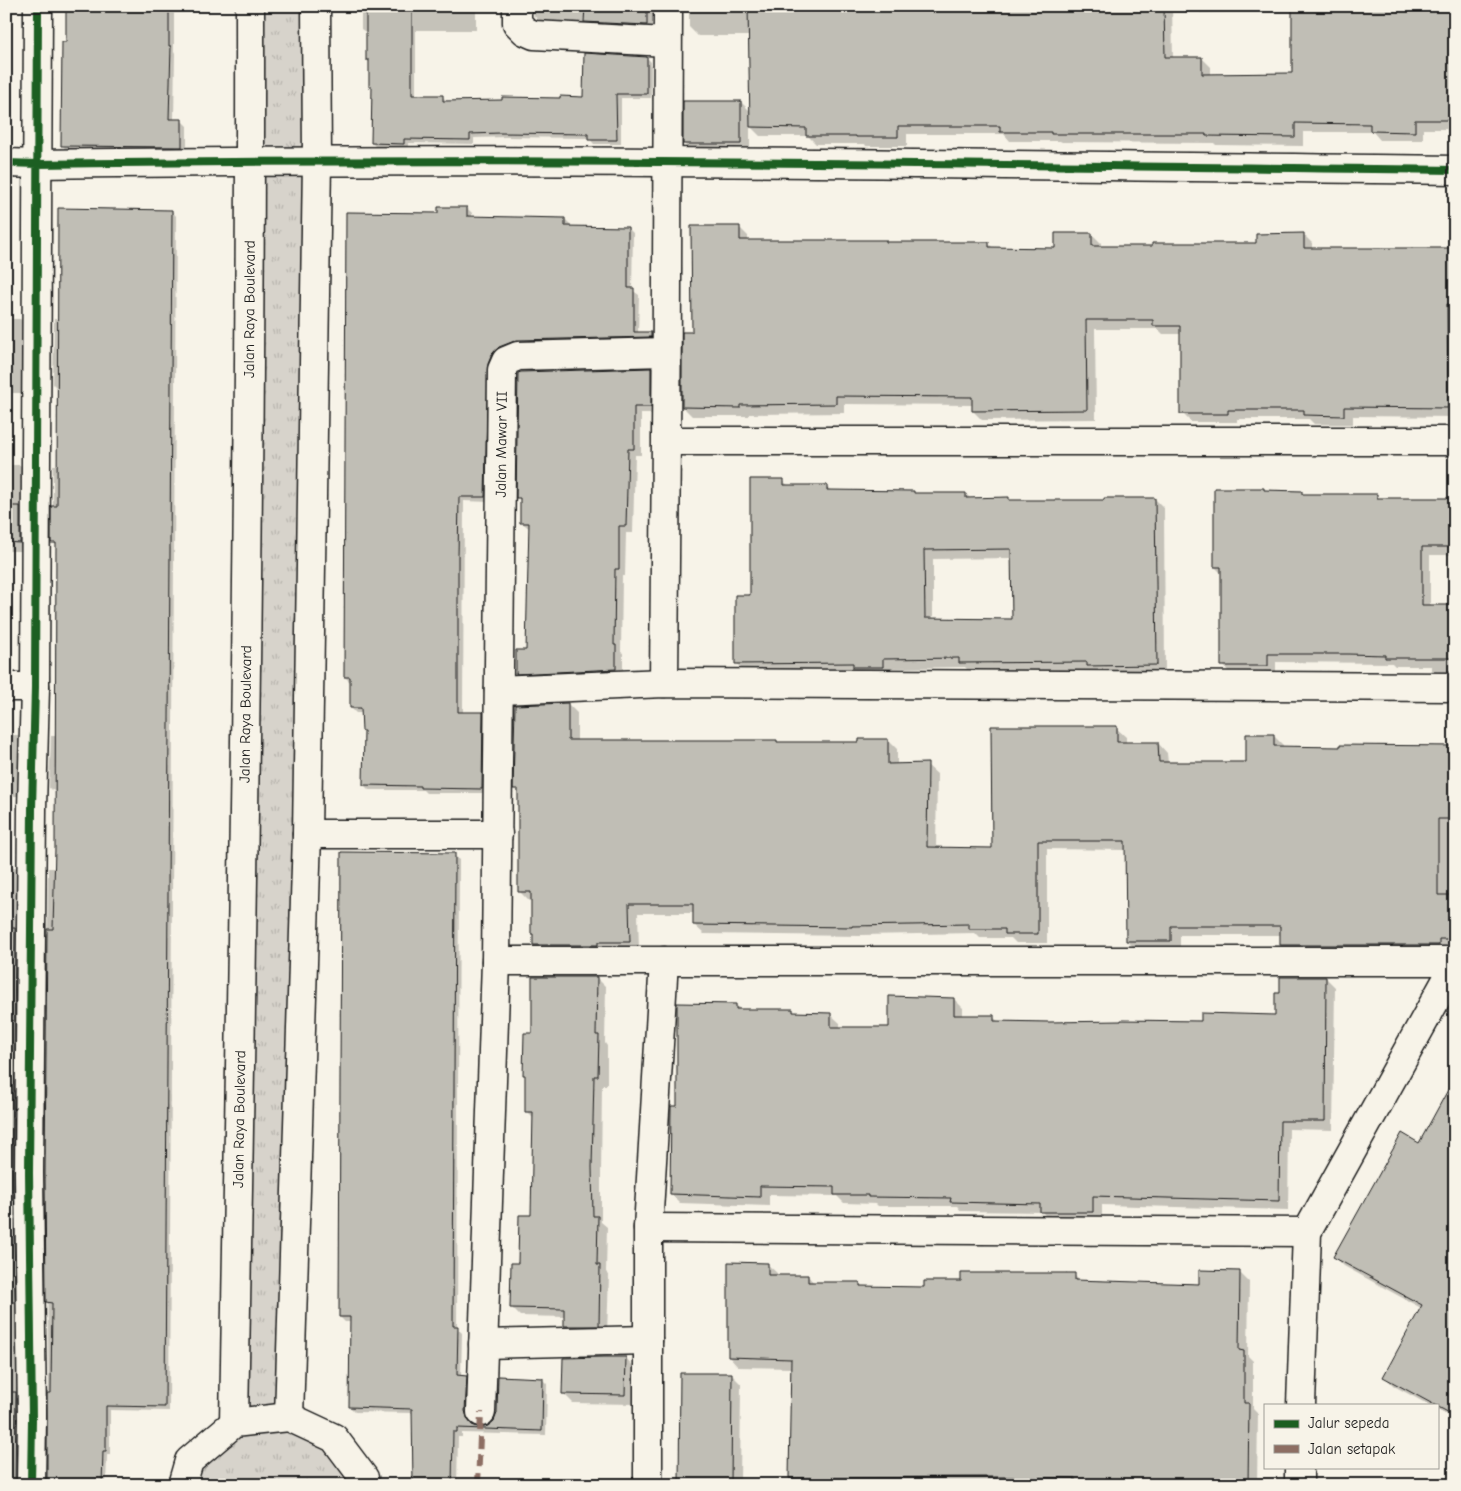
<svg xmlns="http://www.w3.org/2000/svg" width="1461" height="1491" font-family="'Comic Neue',sans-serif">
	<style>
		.grass { fill: url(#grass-tufts); stroke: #7a7874 }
		.pitch { fill: #d7d3cb; stroke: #7a7874 }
		.shadow { fill: #0003; fill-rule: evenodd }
		.building { fill: #c0beb5; stroke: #1c1c1c; fill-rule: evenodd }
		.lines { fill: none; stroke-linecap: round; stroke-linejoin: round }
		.minor-casing { stroke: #1c1c1c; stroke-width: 31 }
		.minor { stroke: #f7f3e8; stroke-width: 28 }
		.quiet { stroke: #8d6e63; stroke-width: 6; stroke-dasharray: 12 6; stroke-linecap: butt }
		.cycleway-casing { stroke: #f7f3e8; stroke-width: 11 }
		.cycleway { stroke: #1b5e20; stroke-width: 8 }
		.labels { text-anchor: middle; stroke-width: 4; stroke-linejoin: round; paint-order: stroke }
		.street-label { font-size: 15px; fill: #1c1c1c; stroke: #f7f3e8 }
	</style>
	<defs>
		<pattern id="grass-tufts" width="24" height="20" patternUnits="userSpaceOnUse" patternTransform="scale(1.25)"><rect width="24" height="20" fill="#d7d3cb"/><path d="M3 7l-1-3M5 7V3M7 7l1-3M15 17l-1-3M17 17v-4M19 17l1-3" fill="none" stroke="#b8b5ae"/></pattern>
	</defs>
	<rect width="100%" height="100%" fill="#f7f3e8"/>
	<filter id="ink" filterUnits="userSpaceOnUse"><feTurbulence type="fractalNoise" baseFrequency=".02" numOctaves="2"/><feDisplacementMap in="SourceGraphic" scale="10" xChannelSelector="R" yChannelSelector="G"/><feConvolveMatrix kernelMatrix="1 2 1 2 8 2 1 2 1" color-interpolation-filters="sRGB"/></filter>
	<g filter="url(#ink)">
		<path class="grass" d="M 250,6 L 316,6 L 289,1417 L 334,1438 L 365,1485 L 182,1485 L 234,1423 Z"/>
		<path class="pitch" d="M 1200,6 L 1313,6 L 1313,10 L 1200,12 Z"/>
		<path class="shadow" d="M 67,6 L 174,6 L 174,51 L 175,53 L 174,120 L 181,120 L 187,126 L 187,152 L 68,151 L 62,145 L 68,43 Z
			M 361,6 L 476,6 L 476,30 L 416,30 L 416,97 L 442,96 L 447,101 L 562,100 L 585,98 L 647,58 L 651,62 L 651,98 L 621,98 L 621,144 L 594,144 L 589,138 L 506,137 L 474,138 L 474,144 L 408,143 L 408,148 L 377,148 L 372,143 L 373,89 L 370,87 L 370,63 L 367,60 L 367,33 L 361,29 Z
			M 533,6 L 647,6 L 652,11 L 652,30 L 544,24 L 534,16 Z
			M 689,6 L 1172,6 L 1173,58 L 1202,58 L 1211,67 L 1211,75 L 1293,74 L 1455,6 L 1455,129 L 1423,129 L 1423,140 L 1380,140 L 1373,132 L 1303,132 L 1303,146 L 1216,145 L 1214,143 L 1062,142 L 1060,141 L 1010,141 L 1004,134 L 907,134 L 907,146 L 866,146 L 865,144 L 816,144 L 808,136 L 760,136 L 750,126 L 750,153 L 694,153 L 684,144 L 741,102 L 751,112 L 750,36 L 698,36 L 689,27 Z
			M 467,208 L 472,213 L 472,217 L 565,219 L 570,224 L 570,227 L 628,228 L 633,233 L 632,290 L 639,295 L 638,333 L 651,333 L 656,338 L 505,352 L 490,502 L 464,501 L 463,713 L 482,713 L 487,719 L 487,793 L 426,793 L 423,790 L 369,790 L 364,785 L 365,733 L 363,731 L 363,713 L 356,713 L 351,708 L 350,682 L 345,677 L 439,214 Z
			M 172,211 L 176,216 L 169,1411 L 110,1410 L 110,1455 L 107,1455 L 106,1485 L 47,1485 L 49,1419 L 46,1173 L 48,868 L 56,868 L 56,792 L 49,788 L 51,736 L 56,736 L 57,546 L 53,542 L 53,465 L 58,465 L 58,389 L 53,384 L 54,319 L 59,319 Z
			M 739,227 L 748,236 L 748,241 L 885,241 L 887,243 L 988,243 L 993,248 L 1056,249 L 1092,234 L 1101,243 L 1101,248 L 1257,244 L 1303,234 L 1312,243 L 1312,250 L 1449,249 L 1449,244 L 1455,244 L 1455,417 L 1353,416 L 1353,424 L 1314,424 L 1309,419 L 1237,419 L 1237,422 L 1191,422 L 1182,413 L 1181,334 L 1163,334 L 1158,329 L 1095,329 L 1096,419 L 982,420 L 973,411 L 973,405 L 844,404 L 844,413 L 749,414 L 749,416 L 692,416 L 683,407 L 693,333 Z
			M 6,319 L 20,319 L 29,328 L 29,393 L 6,393 Z
			M 650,369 L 658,376 L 657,414 L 641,414 L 641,455 L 635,455 L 633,533 L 626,533 L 625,576 L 622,576 L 621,652 L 623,653 L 623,676 L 524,680 L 517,673 L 527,651 L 530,529 L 521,522 L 521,501 L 518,497 Z
			M 6,465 L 20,465 L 29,474 L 28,551 L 6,551 Z
			M 783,481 L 789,486 L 826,486 L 832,492 L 913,492 L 916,495 L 966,494 L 971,499 L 1008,499 L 1011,501 L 1106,501 L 1155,499 L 1164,508 L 1165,674 L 1098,674 L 1094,671 L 970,672 L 965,667 L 892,668 L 892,676 L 745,672 L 736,663 L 752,596 ZM 1012,558 L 1013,620 L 933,620 L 933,559 Z
			M 1264,489 L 1266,491 L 1301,492 L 1305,495 L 1376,496 L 1380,499 L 1455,500 L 1455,555 L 1430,555 L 1430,606 L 1455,606 L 1455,678 L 1440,678 L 1431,670 L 1431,666 L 1395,666 L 1392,663 L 1276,662 L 1276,674 L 1231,674 L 1223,665 L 1222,574 L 1215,567 Z
			M 568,704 L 577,713 L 577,741 L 777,741 L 779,744 L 861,743 L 888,740 L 897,749 L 897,765 L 927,765 L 937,774 L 936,849 L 993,850 L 1116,728 L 1126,737 L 1126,743 L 1158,743 L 1167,753 L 1168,763 L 1248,763 L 1274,736 L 1283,745 L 1283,748 L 1455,747 L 1455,948 L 1290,954 L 1281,945 L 1281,935 L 1180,935 L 1180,950 L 1137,950 L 1127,941 L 1126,850 L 1047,849 L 1047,943 L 1016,943 L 1011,938 L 980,938 L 975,933 L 861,935 L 861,936 L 704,934 L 694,925 L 694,913 L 638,913 L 639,951 L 543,954 L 534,945 L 534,936 L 532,934 L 532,901 L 529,901 L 519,891 L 519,793 L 515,789 Z
			M 6,735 L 18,735 L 26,744 L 25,796 L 6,796 Z
			M 454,855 L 459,860 L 457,1328 L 462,1333 L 461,1377 L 466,1377 L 471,1382 L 470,1417 L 472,1426 L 480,1429 L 488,1427 L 542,1379 L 547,1384 L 546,1435 L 462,1433 L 462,1437 L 458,1437 L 457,1485 L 414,1485 L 414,1413 L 355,1412 L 350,1407 L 351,1322 L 345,1322 L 340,1317 Z
			M 6,867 L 15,867 L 24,876 L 25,1485 L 6,1485 Z
			M 597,978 L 606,987 L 605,1043 L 607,1046 L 607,1085 L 602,1085 L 601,1177 L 601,1222 L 607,1227 L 606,1272 L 609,1275 L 607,1334 L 574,1335 L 565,1326 L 566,1317 L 520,1316 L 511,1307 L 519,1264 L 532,1216 L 534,1119 L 526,1111 L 533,1034 Z
			M 1326,978 L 1335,987 L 1333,1130 L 1289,1129 L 1288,1210 L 1102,1205 L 1102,1221 L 1051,1221 L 1042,1212 L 961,1211 L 957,1206 L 878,1206 L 876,1204 L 844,1203 L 837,1196 L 769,1195 L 769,1206 L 680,1203 L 671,1194 L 678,1107 L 736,1005 L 741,1010 L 793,1010 L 796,1014 L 830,1014 L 840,1023 L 840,1028 L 890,1028 L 954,999 L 963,1008 L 963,1016 L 993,1017 L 999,1022 L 1202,1022 L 1276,1016 L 1281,994 Z
			M 1455,1102 L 1455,1419 L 1437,1409 L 1437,1405 L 1429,1405 L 1394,1386 L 1385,1377 L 1421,1308 L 1344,1266 L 1335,1257 L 1420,1144 Z
			M 767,1264 L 777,1273 L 777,1276 L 808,1276 L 814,1283 L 859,1283 L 863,1287 L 925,1289 L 962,1282 L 1074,1275 L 1081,1282 L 1200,1286 L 1239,1272 L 1249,1282 L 1248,1356 L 1253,1361 L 1253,1409 L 1258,1414 L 1257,1485 L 797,1485 L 790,1478 L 792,1368 L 738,1367 L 729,1357 Z
			M 626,1358 L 635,1368 L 634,1404 L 573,1403 L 564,1394 Z
			M 732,1375 L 741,1384 L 740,1485 L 680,1485 Z"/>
		<path class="building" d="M 66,6 L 169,6 L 169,46 L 171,46 L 169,119 L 182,119 L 182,147 L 61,146 L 62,42 L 66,42 Z
			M 366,6 L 412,6 L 412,95 L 443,95 L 443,101 L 502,100 L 502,97 L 560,98 L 560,96 L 583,97 L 584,53 L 647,57 L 647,94 L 616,94 L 617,140 L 588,140 L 588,134 L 500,133 L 470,134 L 470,140 L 404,139 L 404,144 L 371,143 L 372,87 L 369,87 L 369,60 L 366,60 Z
			M 585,6 L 647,6 L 647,25 L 584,22 Z
			M 748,6 L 1164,6 L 1165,57 L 1202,57 L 1202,74 L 1292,73 L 1292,6 L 1455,6 L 1455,120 L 1415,120 L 1415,132 L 1370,131 L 1370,124 L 1295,123 L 1295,137 L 1206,136 L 1206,134 L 1051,134 L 1051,132 L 1000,132 L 1000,126 L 898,126 L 898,137 L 856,137 L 856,136 L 806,136 L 806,128 L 750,127 Z
			M 683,101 L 741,101 L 741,144 L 683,144 Z
			M 438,207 L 467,207 L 467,216 L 565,218 L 565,226 L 628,227 L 628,288 L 634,288 L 634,332 L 651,332 L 651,337 L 517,340 L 499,347 L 492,354 L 488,364 L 485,497 L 459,497 L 458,558 L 458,712 L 483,712 L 482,789 L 420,788 L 420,786 L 363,785 L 364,731 L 362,731 L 361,708 L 350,708 L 350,677 L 344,677 L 346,212 L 438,213 Z
			M 58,208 L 172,210 L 165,1407 L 106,1406 L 106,1451 L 103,1451 L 102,1485 L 47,1485 L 47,1393 L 51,1393 L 52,1303 L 46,1302 L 45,1173 L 47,929 L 53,929 L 55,848 L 56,543 L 51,543 L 51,506 L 57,506 Z
			M 691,226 L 740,226 L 740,240 L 886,240 L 886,242 L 989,242 L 989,247 L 1055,248 L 1055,233 L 1092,233 L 1092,246 L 1152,246 L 1152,243 L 1256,243 L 1256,234 L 1304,233 L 1304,248 L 1455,248 L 1455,304 L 1447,304 L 1448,408 L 1344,407 L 1344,416 L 1304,415 L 1304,410 L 1228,410 L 1228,414 L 1180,414 L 1180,326 L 1153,326 L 1153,320 L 1086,320 L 1087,410 L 972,411 L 972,397 L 836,396 L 836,404 L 740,405 L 740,408 L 682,407 L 682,332 L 692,332 Z
			M 651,368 L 651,407 L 634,407 L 634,449 L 628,449 L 626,526 L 619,526 L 619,569 L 615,569 L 614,645 L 616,645 L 616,669 L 516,674 L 516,650 L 526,650 L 529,523 L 520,523 L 520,498 L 516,498 L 518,373 L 521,372 Z
			M 750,479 L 784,479 L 784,485 L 827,485 L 827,490 L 914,491 L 914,493 L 966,493 L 966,498 L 1009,497 L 1009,500 L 1104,500 L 1104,498 L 1155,498 L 1157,665 L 1087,666 L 1087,662 L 959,663 L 959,658 L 883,659 L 883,667 L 853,667 L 853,663 L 735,664 L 735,595 L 750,595 ZM 1011,549 L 1012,619 L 925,618 L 924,550 Z
			M 1214,488 L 1264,488 L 1264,490 L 1302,491 L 1302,494 L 1377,494 L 1377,498 L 1455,498 L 1455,547 L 1422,547 L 1422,605 L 1455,605 L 1455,658 L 1385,658 L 1385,655 L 1348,654 L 1268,654 L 1268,666 L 1221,666 L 1221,567 L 1214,567 Z
			M 6,506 L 20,506 L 20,543 L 6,542 Z
			M 568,703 L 568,740 L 777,740 L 777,742 L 859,742 L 859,739 L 888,739 L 888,764 L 928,763 L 927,847 L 992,848 L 991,726 L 1117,726 L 1117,742 L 1158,742 L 1159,762 L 1246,762 L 1246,734 L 1274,734 L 1274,746 L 1340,747 L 1340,745 L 1455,746 L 1455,819 L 1438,819 L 1438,895 L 1455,895 L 1455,939 L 1439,939 L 1439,945 L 1280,945 L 1280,926 L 1171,926 L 1171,941 L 1126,941 L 1125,841 L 1038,841 L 1038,934 L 1005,934 L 1005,929 L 969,929 L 969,924 L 852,926 L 852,927 L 693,925 L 693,904 L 629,904 L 630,942 L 598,942 L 598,945 L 533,945 L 533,934 L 531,934 L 531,892 L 518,892 L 518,789 L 513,789 L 515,705 Z
			M 341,852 L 455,853 L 453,1326 L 458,1326 L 457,1375 L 467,1376 L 465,1411 L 468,1420 L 472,1425 L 480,1428 L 488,1426 L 494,1421 L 497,1413 L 498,1376 L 543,1378 L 542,1431 L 457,1428 L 457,1432 L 453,1432 L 452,1485 L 413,1485 L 412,1409 L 349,1407 L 350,1317 L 339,1317 Z
			M 6,928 L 15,928 L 13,1173 L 15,1302 L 6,1302 Z
			M 532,977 L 597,977 L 596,1035 L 599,1035 L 598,1076 L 594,1076 L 592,1167 L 593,1216 L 598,1216 L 597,1265 L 600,1265 L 599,1326 L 564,1326 L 564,1309 L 510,1308 L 511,1263 L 518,1263 L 519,1215 L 531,1215 L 533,1112 L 525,1112 L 525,1075 L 523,1075 L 524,1033 L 532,1033 Z
			M 1280,977 L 1326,977 L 1325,1121 L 1280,1121 L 1279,1201 L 1093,1196 L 1093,1212 L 1040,1212 L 1040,1204 L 950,1202 L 951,1198 L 868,1197 L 868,1195 L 834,1195 L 834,1187 L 760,1186 L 760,1197 L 670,1194 L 671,1106 L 677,1106 L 677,1003 L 736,1004 L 736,1009 L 793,1009 L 793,1012 L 831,1013 L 831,1027 L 889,1027 L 889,996 L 954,998 L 954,1015 L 994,1015 L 994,1021 L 1049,1022 L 1121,1021 L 1121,1020 L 1201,1021 L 1201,1013 L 1275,1015 L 1275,993 L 1280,993 Z
			M 1455,1077 L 1455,1416 L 1383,1377 L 1422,1305 L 1333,1257 L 1402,1133 L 1419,1143 Z
			M 728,1262 L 768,1263 L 768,1275 L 808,1275 L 808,1282 L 860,1282 L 860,1286 L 924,1287 L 924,1281 L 961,1281 L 961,1273 L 1075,1273 L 1075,1280 L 1199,1284 L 1199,1270 L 1240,1271 L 1239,1350 L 1244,1351 L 1244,1403 L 1249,1403 L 1248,1485 L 1109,1485 L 1109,1482 L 1075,1482 L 1075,1478 L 1003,1477 L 789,1478 L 791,1359 L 728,1357 Z
			M 604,1357 L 626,1357 L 625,1395 L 562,1394 L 563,1358 Z
			M 680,1373 L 732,1373 L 731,1485 L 679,1485 Z
			M 6,1392 L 16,1392 L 15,1485 L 6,1485 Z"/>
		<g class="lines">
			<g class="minor-casing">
				<g id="minor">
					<path d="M 517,6 L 517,23 L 525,31 L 534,35 L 667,42"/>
					<path d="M 6,163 L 37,164 C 510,157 982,165 1455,170"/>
					<path d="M 667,441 L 1455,441"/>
					<path d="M 664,683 C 667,457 667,232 668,6"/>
					<path d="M 6,687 L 35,687"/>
					<path d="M 499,690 L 664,683 L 1455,687"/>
					<path d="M 307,834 L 498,834"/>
					<path d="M 496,961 L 1455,961"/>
					<path d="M 648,1228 L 1307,1232"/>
					<path d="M 483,1344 L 648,1340"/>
					<path d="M 1301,1405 L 1307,1232 L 1455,965"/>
					<path id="s1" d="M 481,1412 L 496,961 L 502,370 L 506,361 L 518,356 L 665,352"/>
					<path d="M 289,1417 L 307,834 L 317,161 L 316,6"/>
					<path id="s2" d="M 234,1423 C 242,951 251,479 250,6"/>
					<path d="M 31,1485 L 32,1419 L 29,1173 L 32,809 L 35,687 L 38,6"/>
					<path d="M 182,1485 L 189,1461 L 234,1423 L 289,1417 L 334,1438 L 364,1478 L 365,1485"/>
					<path d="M 648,1485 L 648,1228 L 664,961"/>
					<path d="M 1299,1485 L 1299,1467"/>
				</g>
			</g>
			<use href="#minor" class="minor"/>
			<path class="quiet" d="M 478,1485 L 481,1412"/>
			<g class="cycleway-casing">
				<path id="cycleway" d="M 6,163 L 37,164 C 510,157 982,165 1455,170
					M 31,1485 L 32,1419 L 29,1173 L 32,809 L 35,687 L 38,6"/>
			</g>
			<use href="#cycleway" class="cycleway"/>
		</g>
	</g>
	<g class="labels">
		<g class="street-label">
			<text dy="5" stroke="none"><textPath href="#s2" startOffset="1114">Jalan Raya Boulevard</textPath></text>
			<text dy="5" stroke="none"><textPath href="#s1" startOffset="968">Jalan Mawar VII</textPath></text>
			<text dy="5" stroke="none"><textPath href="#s2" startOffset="709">Jalan Raya Boulevard</textPath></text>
			<text dy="5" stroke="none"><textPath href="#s2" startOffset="304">Jalan Raya Boulevard</textPath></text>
		</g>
	</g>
	<rect width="1461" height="1491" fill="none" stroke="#f7f3e8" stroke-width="25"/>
	<rect x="12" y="12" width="1436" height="1466" fill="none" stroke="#1c1c1c" stroke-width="2" filter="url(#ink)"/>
	<rect x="1264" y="1404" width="175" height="65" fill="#f7f3e8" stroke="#9f9d96"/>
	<rect x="1274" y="1420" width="25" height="8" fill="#1b5e20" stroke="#9f9d96"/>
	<text x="1308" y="1428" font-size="15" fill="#1c1c1c">Jalur sepeda</text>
	<rect x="1274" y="1445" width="25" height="8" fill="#8d6e63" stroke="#9f9d96"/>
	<text x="1308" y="1454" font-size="15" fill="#1c1c1c">Jalan setapak</text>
</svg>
